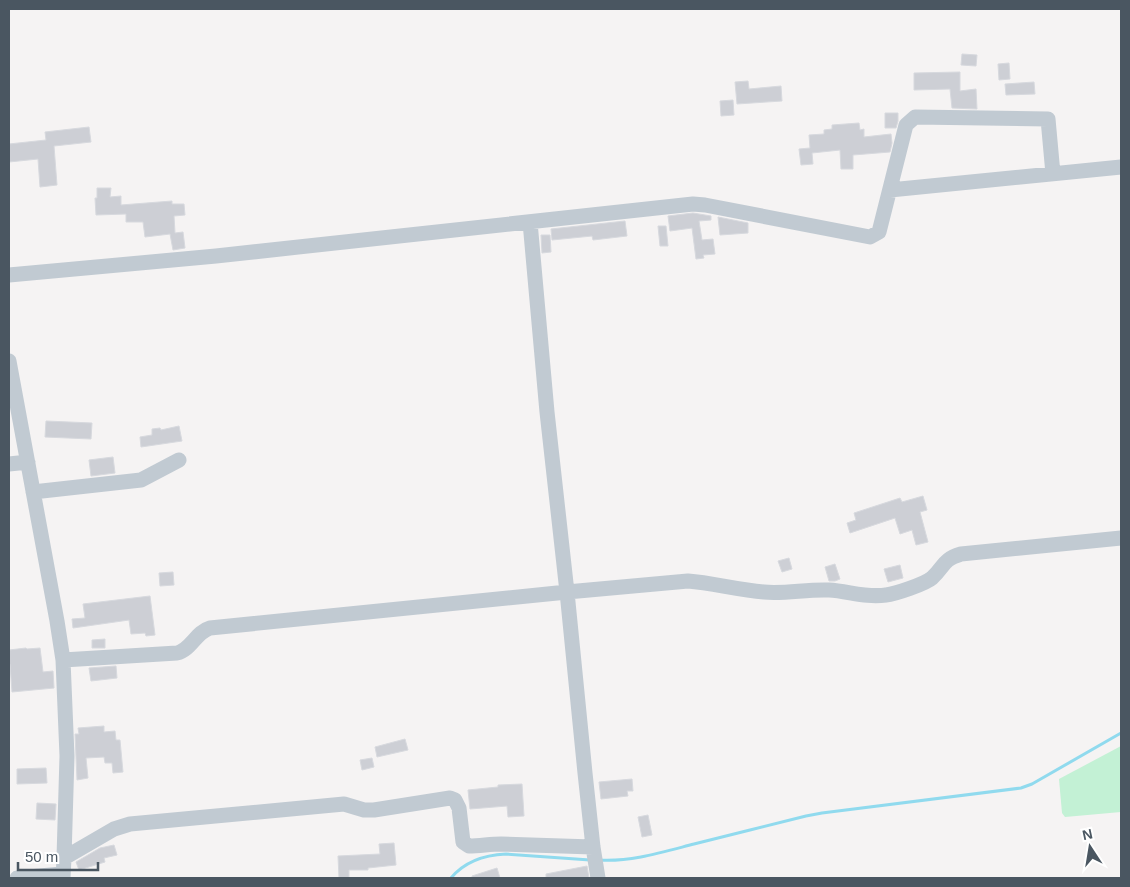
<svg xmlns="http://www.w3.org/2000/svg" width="1130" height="887" font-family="Helvetica,sans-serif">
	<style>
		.green { fill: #c3f1d5 }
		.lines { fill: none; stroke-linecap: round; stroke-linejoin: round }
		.stream { stroke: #90daee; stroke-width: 3 }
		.building { fill: #cdcfd5; stroke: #d7d9de }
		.minor { stroke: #c1cad2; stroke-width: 15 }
	</style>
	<rect width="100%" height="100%" fill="#f5f3f3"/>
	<path class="green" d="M 1121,746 L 1121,812 L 1065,817 L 1062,813 L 1059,779 Z"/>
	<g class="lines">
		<path class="stream" d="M 599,860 C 631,862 663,852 694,844 C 731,835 769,825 806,816 L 822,813 L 1021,788 L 1032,784 L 1121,733
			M 451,878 C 465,861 484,855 506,854 L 590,860"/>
	</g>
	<path class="building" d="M 962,54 L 977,55 L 976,66 L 961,65 Z
		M 1009,63 L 1010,79 L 999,80 L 998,64 Z
		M 960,72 L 960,91 L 976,89 L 977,109 L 952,108 L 950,89 L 914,90 L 914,73 Z
		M 748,81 L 749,89 L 781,86 L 782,101 L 737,104 L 735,82 Z
		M 1034,82 L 1035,94 L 1006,95 L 1005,84 Z
		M 733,100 L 734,115 L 721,116 L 720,101 Z
		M 885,113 L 898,113 L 898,121 L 896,128 L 885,128 Z
		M 859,123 L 860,130 L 864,129 L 864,137 L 891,134 L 892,143 L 890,152 L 853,155 L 853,169 L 841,169 L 840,150 L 812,153 L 813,164 L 801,165 L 799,149 L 810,148 L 809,135 L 824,134 L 824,130 L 832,129 L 832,125 Z
		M 89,127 L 91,142 L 54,146 L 57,185 L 40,187 L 38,159 L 9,162 L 9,144 L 46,140 L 45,132 Z
		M 97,188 L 111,188 L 110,197 L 121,196 L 121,205 L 172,201 L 172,204 L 184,204 L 185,215 L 174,216 L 175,233 L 183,232 L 185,248 L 173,250 L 170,234 L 145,237 L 143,222 L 126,222 L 126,214 L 96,215 L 95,198 L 97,198 Z
		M 693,213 L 711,216 L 711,220 L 699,221 L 702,240 L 713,239 L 715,254 L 703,255 L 704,258 L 696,259 L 692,228 L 670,231 L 668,216 Z
		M 718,217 L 748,223 L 748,233 L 720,235 Z
		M 625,221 L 627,236 L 593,240 L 592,236 L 552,240 L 551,229 Z
		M 658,226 L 666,226 L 668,246 L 660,246 Z
		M 541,235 L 550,235 L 551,252 L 542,253 Z
		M 46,421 L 92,423 L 91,439 L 45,437 Z
		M 179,426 L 182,441 L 141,447 L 140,437 L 152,435 L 152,429 L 160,428 L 161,430 Z
		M 113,457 L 115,473 L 91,476 L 89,460 Z
		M 923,496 L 927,510 L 920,512 L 928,542 L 916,545 L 912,530 L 900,534 L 895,518 L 850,533 L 847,523 L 856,520 L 854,513 L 900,498 L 902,502 Z
		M 789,558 L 792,569 L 782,572 L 778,561 Z
		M 835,564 L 840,579 L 835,581 L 829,581 L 825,567 Z
		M 900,565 L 903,578 L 888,582 L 884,569 Z
		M 173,572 L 174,585 L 160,586 L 159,573 Z
		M 150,596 L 155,635 L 146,636 L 145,633 L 131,634 L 129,620 L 73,628 L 72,619 L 85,618 L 83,604 Z
		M 105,639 L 105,648 L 92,648 L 92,640 Z
		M 26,648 L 27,649 L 40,648 L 43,672 L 53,671 L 54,688 L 12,692 L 10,664 L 9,664 L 9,650 Z
		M 116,666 L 117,678 L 91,681 L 89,668 Z
		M 104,726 L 104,732 L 115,731 L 116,740 L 120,740 L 123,772 L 113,773 L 112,763 L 105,763 L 104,757 L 86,758 L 88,778 L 77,780 L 75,734 L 79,734 L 78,728 Z
		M 405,739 L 408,750 L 377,757 L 375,747 Z
		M 372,758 L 374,767 L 362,770 L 360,760 Z
		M 46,768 L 47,783 L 17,784 L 17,769 Z
		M 632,779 L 633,791 L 627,791 L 628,796 L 601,799 L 599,782 Z
		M 522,784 L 524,816 L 508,817 L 507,806 L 470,809 L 468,790 L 498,787 L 498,785 Z
		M 37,803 L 56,804 L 55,820 L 36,819 Z
		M 648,815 L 652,835 L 642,837 L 638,817 Z
		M 394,843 L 396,865 L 368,868 L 368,870 L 349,870 L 349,878 L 339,878 L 338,856 L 380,854 L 379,844 Z
		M 114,845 L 117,855 L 104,858 L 105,862 L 79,870 L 76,862 L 100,848 Z
		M 587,866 L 589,878 L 546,878 L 546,874 Z
		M 497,868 L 500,878 L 472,878 L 472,876 Z"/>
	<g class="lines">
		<path class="minor" d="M 890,190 L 1121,167
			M 530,222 L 547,412 L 567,592 L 585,773 L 593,847 L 598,878
			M 9,275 L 216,256 L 693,204 L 705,205 L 870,237 L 879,232 L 906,125 L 915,117 L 1048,119 L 1053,174
			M 9,361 L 57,621 L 63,660 L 67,756 L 64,858 L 63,878
			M 9,464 L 28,462
			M 33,492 L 141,480 L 179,460
			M 63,660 L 177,653 C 191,650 196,632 210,628 L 567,592 L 688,581 C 713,583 738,590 764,592 C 785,594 807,589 829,590 C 848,591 866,598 886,595 C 895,594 925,584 932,578 C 945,566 942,560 961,554 L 1121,538
			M 64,858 L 114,829 L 130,824 L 344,804 L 364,810 L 374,810 L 450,798 L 455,800 L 459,808 L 463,842 L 469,846 C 480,846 490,844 501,844 L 593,847
			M 17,878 L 62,874"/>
	</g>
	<rect width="1130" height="887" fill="none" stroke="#4a5661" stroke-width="20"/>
	<g transform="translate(1090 847) rotate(348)" stroke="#ffffff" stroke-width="4" paint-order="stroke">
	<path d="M0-4L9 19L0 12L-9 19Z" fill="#4a5661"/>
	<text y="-8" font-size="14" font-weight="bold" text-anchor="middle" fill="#4a5661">N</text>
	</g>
	<path d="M18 862v8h80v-8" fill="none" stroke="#4a5661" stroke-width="2.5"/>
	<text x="25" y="862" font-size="15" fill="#4a5661" stroke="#ffffff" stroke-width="4" paint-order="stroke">50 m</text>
</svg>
